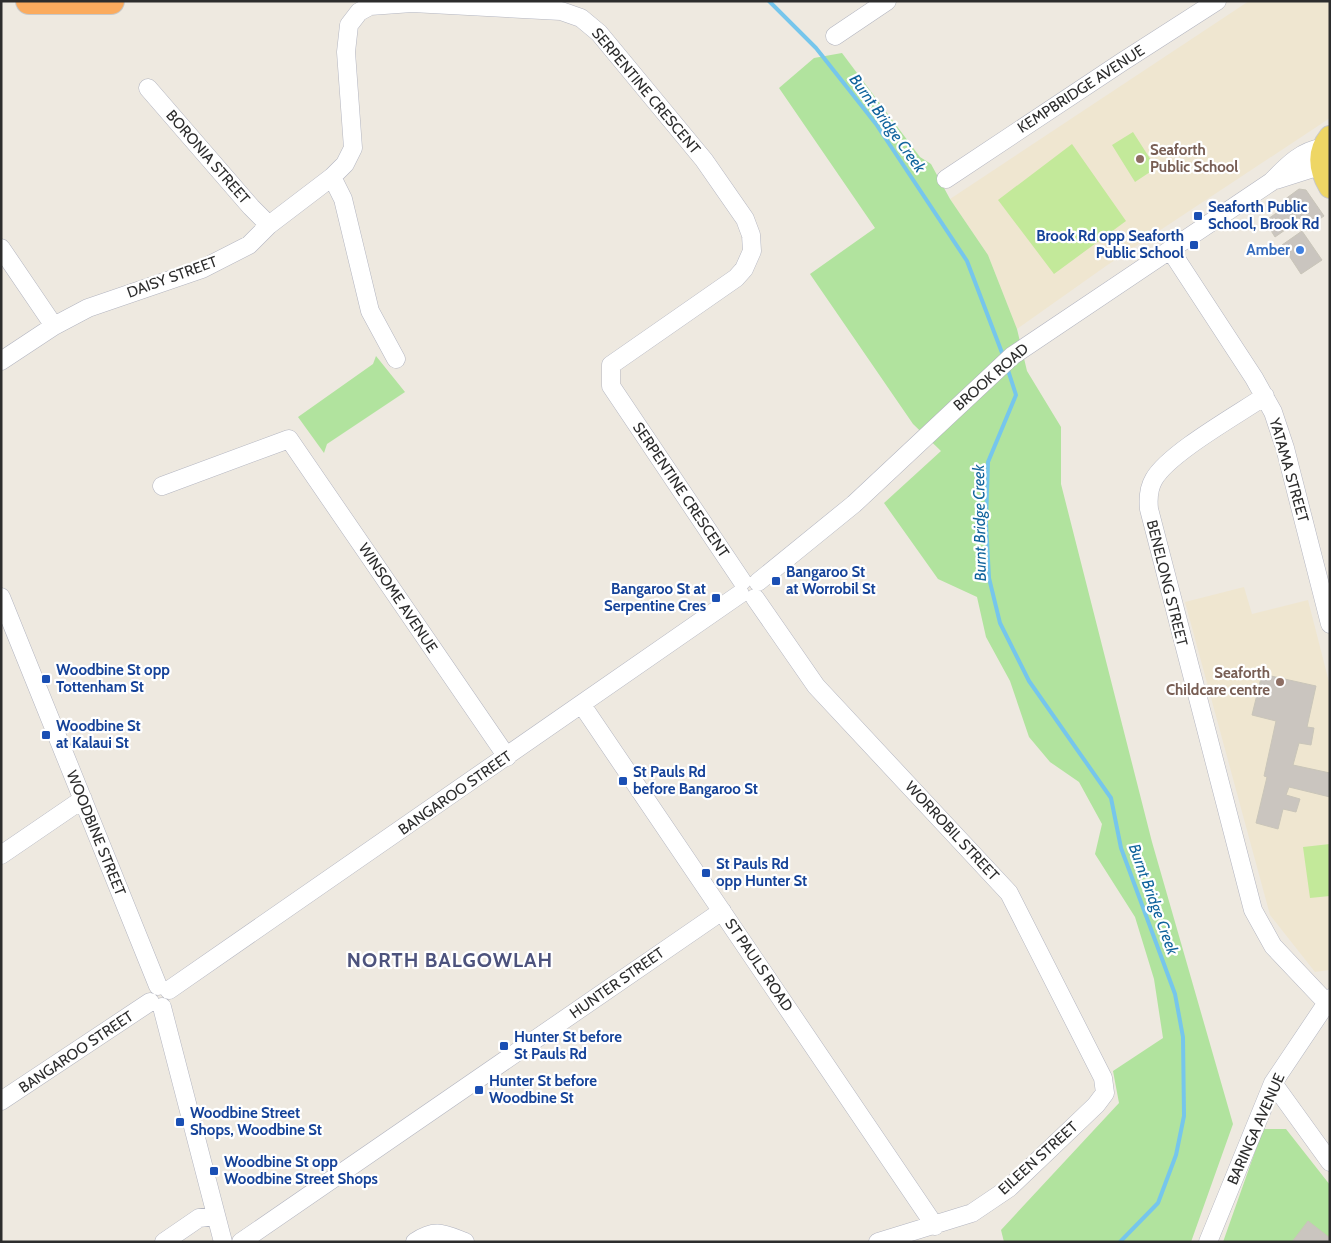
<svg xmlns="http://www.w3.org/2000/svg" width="1331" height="1243" font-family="Cabin,sans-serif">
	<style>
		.education { fill: #efe6d0 }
		.green { fill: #b1e39e }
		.pitch { fill: #c3e99a }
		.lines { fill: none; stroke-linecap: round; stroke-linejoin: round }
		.stream { stroke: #76c6ec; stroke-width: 4 }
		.building { fill: #cac5bf; stroke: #c9c5b9 }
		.minor-casing { stroke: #b3b5c0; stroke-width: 19 }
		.major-casing { stroke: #c8c8c8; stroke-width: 24 }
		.highway-casing { stroke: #c8c8c8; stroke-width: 28 }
		.minor { stroke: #fff; stroke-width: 18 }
		.major { stroke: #eed665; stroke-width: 22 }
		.highway { stroke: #fbab5e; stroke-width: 26 }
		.education-dot { fill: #8d6e63; stroke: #fff; stroke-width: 2 }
		.transit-dot { fill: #1a4fb4; stroke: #fff; stroke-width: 2 }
		.shop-dot { fill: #3f7fe0; stroke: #fff; stroke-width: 2 }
		.labels { text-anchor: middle; stroke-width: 4.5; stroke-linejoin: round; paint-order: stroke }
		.street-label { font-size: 15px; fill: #2d2d2d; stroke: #fff }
		.education-label { font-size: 15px; font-weight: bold; fill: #785e54; stroke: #fff; text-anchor: start }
		.transit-label { font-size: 15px; font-weight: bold; fill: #164399; stroke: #fff; text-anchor: start }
		.shop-label { font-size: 15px; font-weight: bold; fill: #366cbe; stroke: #fff; text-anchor: end }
		.water-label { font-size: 16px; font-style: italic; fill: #11649d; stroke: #fff }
		.district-label { font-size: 20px; font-weight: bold; letter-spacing: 1px; fill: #4d537d; stroke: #fff }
	</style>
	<rect width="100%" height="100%" fill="#eee9e0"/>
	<path class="education" d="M 1249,1 L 1330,1 L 1330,118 L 1106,266 L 1017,329 L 988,255 L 950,199 Z
		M 1244,587 L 1252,614 L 1308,600 L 1330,686 L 1329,970 L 1315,972 L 1270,915 L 1185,602 Z"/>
	<path class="green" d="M 842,53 L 920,157 L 931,164 L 950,199 L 988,255 L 1017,329 L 1027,371 L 1061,427 L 1061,484 L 1152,842 L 1233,1124 L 1191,1242 L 1004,1242 L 1001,1230 L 1119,1103 L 1113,1071 L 1163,1038 L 1154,979 L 1135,917 L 1095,854 L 1102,824 L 1079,782 L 1050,762 L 1029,737 L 1010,681 L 986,637 L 977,597 L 938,579 L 884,503 L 941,451 L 913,424 L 810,274 L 875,228 L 779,88 L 814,58 Z
		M 376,356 L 405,392 L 327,444 L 324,453 L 298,417 L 373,364 Z
		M 1263,1129 L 1286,1129 L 1330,1185 L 1330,1242 L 1223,1242 Z"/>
	<path class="pitch" d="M 1133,132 L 1156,168 L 1135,182 L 1112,145 Z
		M 1072,144 L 1126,221 L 1054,274 L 998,200 Z
		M 1330,844 L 1330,896 L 1310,898 L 1303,847 Z"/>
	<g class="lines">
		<path class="stream" d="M 769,1 L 816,48 L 876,124 L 967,261 L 1004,358
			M 1007,367 L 1016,395 L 988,462 L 986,522 L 989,578 L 1000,623 L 1029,681 L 1111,798 L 1121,848 L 1175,994 L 1183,1037 L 1184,1116 L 1176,1155 L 1158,1203 L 1120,1242"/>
	</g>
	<path class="building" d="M 1299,189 L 1306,190 L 1324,216 L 1305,229 L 1284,200 Z
		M 1288,205 L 1298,221 L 1275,237 L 1265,221 Z
		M 1302,231 L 1322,260 L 1301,274 L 1282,245 Z
		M 1262,674 L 1316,686 L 1307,727 L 1314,728 L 1311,745 L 1299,743 L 1293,765 L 1330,773 L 1330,797 L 1289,787 L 1286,795 L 1300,799 L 1296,812 L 1283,809 L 1278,829 L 1256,823 L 1267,777 L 1264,776 L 1276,721 L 1252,715 Z
		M 1308,1221 L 1330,1238 L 1330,1242 L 1292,1242 Z"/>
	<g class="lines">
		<g class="minor-casing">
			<path id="minor" d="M 835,36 L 887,1
				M 148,88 L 251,207 L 269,225
				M 332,177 L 343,199 L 370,311 L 396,359
				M 946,179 L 1122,62 L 1217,1
				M 1276,180 L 1320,166 L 1329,157
				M 1,248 L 54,326
				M 1171,251 L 1254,378 L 1273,412 L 1285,448 L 1330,624
				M 1,361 L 54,326 L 88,308 L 202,269 L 249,245 L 269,225 L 332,177 L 345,164 L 353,148 L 346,52 L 349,25 L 359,12 L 370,6 L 412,3 L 561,11 L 581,18 L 599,33 L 704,160 L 745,219 L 751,235 L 752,251 L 744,269 L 736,278 L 611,365 L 611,386 L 742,581
				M 1265,396 C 1237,415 1169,453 1154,479 C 1148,489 1148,499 1149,509 L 1253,910 L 1273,946 L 1326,1002
				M 162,486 L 289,439 L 507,757
				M 758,582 L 854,504 L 1012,356 L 1271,182 C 1286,167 1300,151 1322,148
				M 1,597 L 158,986
				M 755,598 L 816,686 L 1009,893 L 1103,1078 L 1105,1093 L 1096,1105 L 1009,1188 L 972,1213 L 878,1242
				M 582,705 L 935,1226
				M 1,855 L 83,799
				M 169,990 L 740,594
				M 162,1007 L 223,1242
				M 1273,1083 L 1330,1162
				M 1,1101 L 150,1002
				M 164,1242 L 199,1218 L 215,1216
				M 241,1242 L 722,911
				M 415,1242 C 436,1228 444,1234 465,1242
				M 1208,1242 L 1273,1083 L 1330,998"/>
		</g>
		<g class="major-casing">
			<path id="major" d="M 1330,137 C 1317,153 1320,170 1330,187"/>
		</g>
		<g class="highway-casing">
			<path id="highway" d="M 29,1 L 111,1"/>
		</g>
		<use href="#minor" class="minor"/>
		<use href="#major" class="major"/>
		<use href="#highway" class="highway"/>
	</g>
	<g class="education-dot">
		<circle cx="1140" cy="159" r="5"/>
		<circle cx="1280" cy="682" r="5"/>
	</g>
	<g class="transit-dot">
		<rect x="1193" y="211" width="10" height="10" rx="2.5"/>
		<rect x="1189" y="240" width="10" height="10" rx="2.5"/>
		<rect x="771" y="576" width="10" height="10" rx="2.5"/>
		<rect x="711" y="593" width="10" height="10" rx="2.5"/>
		<rect x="41" y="674" width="10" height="10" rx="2.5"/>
		<rect x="41" y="730" width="10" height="10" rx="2.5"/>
		<rect x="618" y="776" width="10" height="10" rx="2.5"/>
		<rect x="701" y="868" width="10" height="10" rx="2.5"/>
		<rect x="499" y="1041" width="10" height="10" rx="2.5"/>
		<rect x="474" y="1085" width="10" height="10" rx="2.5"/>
		<rect x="175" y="1117" width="10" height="10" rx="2.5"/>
		<rect x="209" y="1166" width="10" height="10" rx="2.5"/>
	</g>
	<circle class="shop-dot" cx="1300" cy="250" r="5"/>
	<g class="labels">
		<g class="street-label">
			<text transform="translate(1081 89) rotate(-33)" y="5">KEMPBRIDGE AVENUE</text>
			<text transform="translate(646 91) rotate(50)" y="5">SERPENTINE CRESCENT</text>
			<text transform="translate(208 157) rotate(49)" y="5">BORONIA STREET</text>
			<text transform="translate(172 277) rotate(-20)" y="5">DAISY STREET</text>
			<text transform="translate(991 377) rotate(-41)" y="5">BROOK ROAD</text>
			<text transform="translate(1289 470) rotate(74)" y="5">YATAMA STREET</text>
			<text transform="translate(681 490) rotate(56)" y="5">SERPENTINE CRESCENT</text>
			<text transform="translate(1167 583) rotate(76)" y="5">BENELONG STREET</text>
			<text transform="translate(398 598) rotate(56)" y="5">WINSOME AVENUE</text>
			<text transform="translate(455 793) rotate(-35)" y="5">BANGAROO STREET</text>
			<text transform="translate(952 831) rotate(47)" y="5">WORROBIL STREET</text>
			<text transform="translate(96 833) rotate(68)" y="5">WOODBINE STREET</text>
			<text transform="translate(759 965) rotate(56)" y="5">ST PAULS ROAD</text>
			<text transform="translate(617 983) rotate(-35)" y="5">HUNTER STREET</text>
			<text transform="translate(76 1052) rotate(-34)" y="5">BANGAROO STREET</text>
			<text transform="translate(1256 1129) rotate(-66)" y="5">BARINGA AVENUE</text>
			<text transform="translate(1038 1158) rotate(-42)" y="5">EILEEN STREET</text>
		</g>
		<g class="education-label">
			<text x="1150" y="155">Seaforth<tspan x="1150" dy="17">Public School</tspan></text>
			<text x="1270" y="678" text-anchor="end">Seaforth<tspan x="1270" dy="17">Childcare centre</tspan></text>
		</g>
		<g class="transit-label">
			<text x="1208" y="212">Seaforth Public<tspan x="1208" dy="17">School, Brook Rd</tspan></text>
			<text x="1184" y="241" text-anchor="end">Brook Rd opp Seaforth<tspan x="1184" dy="17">Public School</tspan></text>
			<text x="786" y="577">Bangaroo St<tspan x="786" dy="17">at Worrobil St</tspan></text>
			<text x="706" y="594" text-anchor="end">Bangaroo St at<tspan x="706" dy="17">Serpentine Cres</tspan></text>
			<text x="56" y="675">Woodbine St opp<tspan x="56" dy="17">Tottenham St</tspan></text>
			<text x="56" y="731">Woodbine St<tspan x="56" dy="17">at Kalaui St</tspan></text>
			<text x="633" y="777">St Pauls Rd<tspan x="633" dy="17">before Bangaroo St</tspan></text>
			<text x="716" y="869">St Pauls Rd<tspan x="716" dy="17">opp Hunter St</tspan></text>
			<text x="514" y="1042">Hunter St before<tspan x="514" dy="17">St Pauls Rd</tspan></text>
			<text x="489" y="1086">Hunter St before<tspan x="489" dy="17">Woodbine St</tspan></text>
			<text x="190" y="1118">Woodbine Street<tspan x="190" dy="17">Shops, Woodbine St</tspan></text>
			<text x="224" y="1167">Woodbine St opp<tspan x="224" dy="17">Woodbine Street Shops</tspan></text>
		</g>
		<g class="shop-label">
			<text x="1290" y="255">Amber</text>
		</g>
		<g class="water-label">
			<text transform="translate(888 123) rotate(54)" y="6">Burnt Bridge Creek</text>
			<text transform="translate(979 523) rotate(-91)" y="6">Burnt Bridge Creek</text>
			<text transform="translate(1154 899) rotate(70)" y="6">Burnt Bridge Creek</text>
		</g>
		<g class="district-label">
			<text x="450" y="967">NORTH BALGOWLAH</text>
		</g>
	</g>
	<rect width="1331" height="1243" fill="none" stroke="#2d2d2d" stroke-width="5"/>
</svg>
